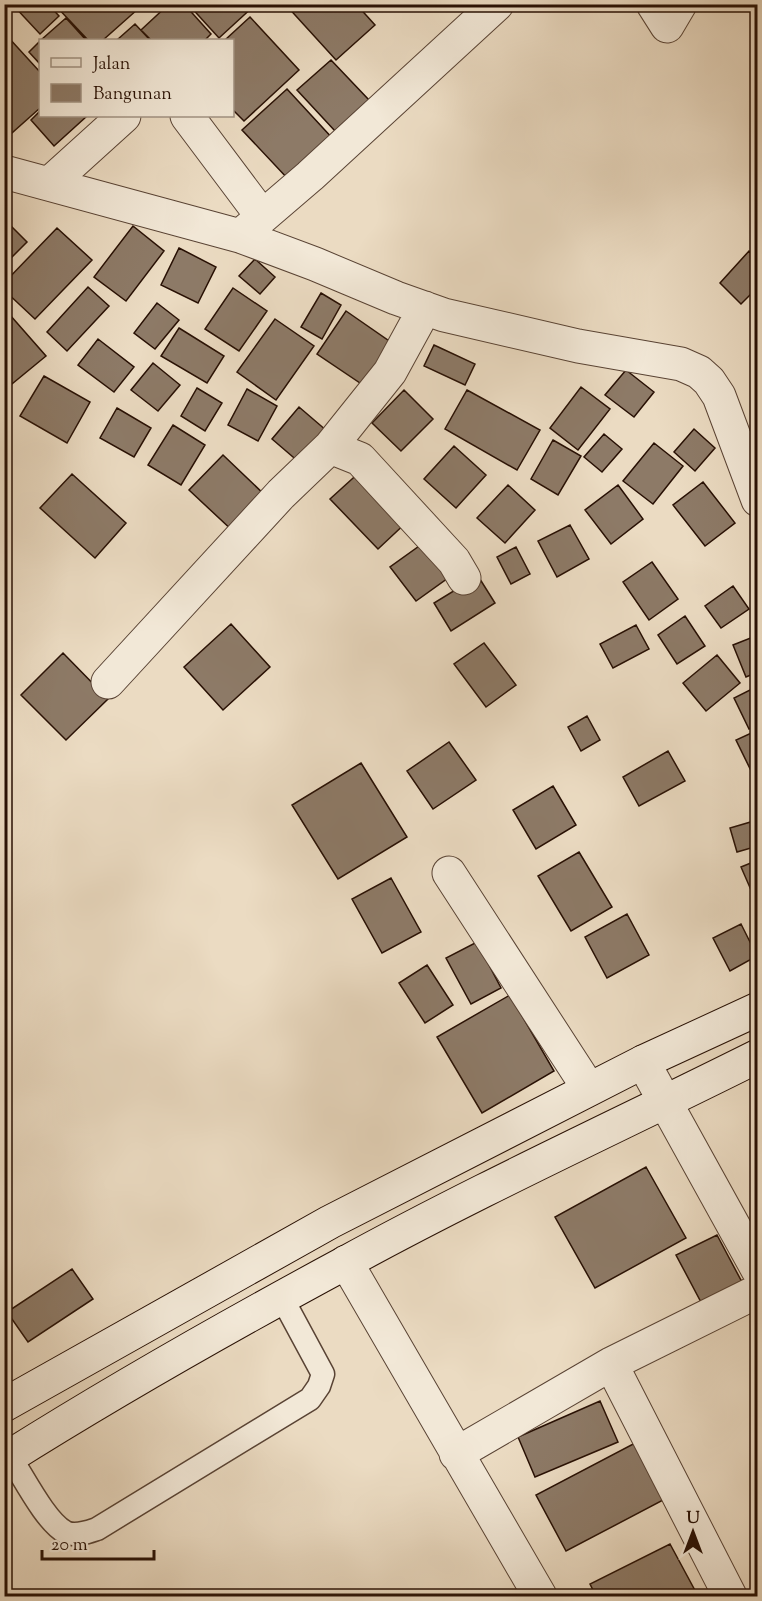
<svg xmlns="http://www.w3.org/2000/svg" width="762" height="1601" font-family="'Sorts Mill Goudy',serif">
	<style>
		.building { fill: #8d7a67; stroke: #281004; stroke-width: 1.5 }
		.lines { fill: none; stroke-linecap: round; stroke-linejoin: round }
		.service-casing { stroke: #594334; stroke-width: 25 }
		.minor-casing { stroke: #594334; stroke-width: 35 }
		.secondary-casing { stroke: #281004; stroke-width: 35 }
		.service { stroke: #f2e8d7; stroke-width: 22 }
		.minor { stroke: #f2e8d7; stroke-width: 33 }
		.secondary { stroke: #f2e8d7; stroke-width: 33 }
	</style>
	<rect width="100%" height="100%" fill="#ebdbc2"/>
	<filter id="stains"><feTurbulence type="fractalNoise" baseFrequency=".00333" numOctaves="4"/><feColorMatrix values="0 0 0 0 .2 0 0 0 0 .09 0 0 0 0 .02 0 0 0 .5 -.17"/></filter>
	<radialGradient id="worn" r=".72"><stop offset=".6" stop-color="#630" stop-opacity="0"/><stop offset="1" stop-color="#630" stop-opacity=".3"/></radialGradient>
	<path class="building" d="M 12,4 L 48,4 L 59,16 L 40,34 Z
		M 54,4 L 134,4 L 138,9 L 103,40 L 88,40 Z
		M 169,4 L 184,4 L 211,34 L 205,40 L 151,40 L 141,30 Z
		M 188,4 L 256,4 L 219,38 Z
		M 285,4 L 356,4 L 375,25 L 336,60 Z
		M 250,17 L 299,70 L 244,121 L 232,109 L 232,40 L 225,40 Z
		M 66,18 L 86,40 L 41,40 Z
		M 135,24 L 150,40 L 117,40 Z
		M 8,37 L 40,72 L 40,108 L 4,140 L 4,41 Z
		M 40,41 L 40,64 L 29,52 Z
		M 331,60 L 369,100 L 335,131 L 297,90 Z
		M 287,89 L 334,140 L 289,180 L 242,130 Z
		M 40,111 L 40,116 L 87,116 L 54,146 L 31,120 Z
		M 4,219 L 27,242 L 4,265 Z
		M 133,226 L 164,251 L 126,301 L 94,277 Z
		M 57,228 L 92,260 L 35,319 L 4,290 L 4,283 Z
		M 179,248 L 216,267 L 198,303 L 161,285 Z
		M 749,251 L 758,259 L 758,287 L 741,304 L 720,283 Z
		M 255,259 L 275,277 L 260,294 L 239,276 Z
		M 88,287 L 109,306 L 67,351 L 47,332 Z
		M 233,288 L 267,311 L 239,351 L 205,329 Z
		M 321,293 L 341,305 L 322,339 L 301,327 Z
		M 157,303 L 179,320 L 155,349 L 134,333 Z
		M 346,311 L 392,343 L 363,385 L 317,354 Z
		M 10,315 L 46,356 L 7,388 L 4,385 L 4,320 Z
		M 275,319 L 314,346 L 276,400 L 237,372 Z
		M 179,328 L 224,356 L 207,383 L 161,356 Z
		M 98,339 L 134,367 L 114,392 L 78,365 Z
		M 434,345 L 475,364 L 465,385 L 424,366 Z
		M 153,363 L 180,385 L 158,411 L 131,390 Z
		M 626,370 L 654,392 L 634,417 L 605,395 Z
		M 44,376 L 90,402 L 67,443 L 20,416 Z
		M 581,387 L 610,409 L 578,450 L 550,428 Z
		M 197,388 L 222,403 L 205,431 L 181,416 Z
		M 247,389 L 277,406 L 258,441 L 228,425 Z
		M 404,390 L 433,419 L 401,451 L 372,423 Z
		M 467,390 L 540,430 L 517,470 L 445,429 Z
		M 299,407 L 327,431 L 300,463 L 272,439 Z
		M 117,408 L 151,428 L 134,457 L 100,438 Z
		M 173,425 L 205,445 L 181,485 L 148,465 Z
		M 694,429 L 715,448 L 695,471 L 674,452 Z
		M 604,434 L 622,449 L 602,472 L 584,457 Z
		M 553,440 L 581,456 L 558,495 L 531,479 Z
		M 654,443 L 683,466 L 653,504 L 623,481 Z
		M 454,446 L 486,475 L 456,508 L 424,479 Z
		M 223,455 L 268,498 L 235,533 L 189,490 Z
		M 363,469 L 410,519 L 378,549 L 330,499 Z
		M 72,474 L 126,523 L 95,558 L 40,508 Z
		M 703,482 L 735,523 L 705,546 L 673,505 Z
		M 508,485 L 535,510 L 505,543 L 477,518 Z
		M 618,485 L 643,519 L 611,544 L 585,510 Z
		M 570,525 L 589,559 L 557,577 L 538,541 Z
		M 422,544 L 448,578 L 416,601 L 390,567 Z
		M 516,547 L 530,574 L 511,584 L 497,557 Z
		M 652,562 L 678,599 L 649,620 L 623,582 Z
		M 478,576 L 495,603 L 451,631 L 434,603 Z
		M 733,586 L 749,609 L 721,628 L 705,606 Z
		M 685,616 L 705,646 L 677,664 L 658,635 Z
		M 231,624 L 270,667 L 223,710 L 184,667 Z
		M 636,625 L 649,649 L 613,668 L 600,644 Z
		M 758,635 L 758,672 L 746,677 L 733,645 Z
		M 484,643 L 516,685 L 486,707 L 454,664 Z
		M 63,653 L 108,699 L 66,740 L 21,695 Z
		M 717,655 L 740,683 L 706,711 L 683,683 Z
		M 758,686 L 758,725 L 749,729 L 734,698 Z
		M 587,716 L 600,740 L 581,751 L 568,727 Z
		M 758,730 L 758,785 L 736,740 Z
		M 449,742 L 476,780 L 433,809 L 407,771 Z
		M 668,751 L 685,781 L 639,806 L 623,777 Z
		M 361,763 L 407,837 L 338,879 L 292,805 Z
		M 553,786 L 576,825 L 536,849 L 513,810 Z
		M 754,821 L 758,831 L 758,846 L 737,852 L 730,828 Z
		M 579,852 L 612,907 L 571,931 L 538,876 Z
		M 758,860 L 758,906 L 741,867 Z
		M 391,878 L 421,932 L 382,953 L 352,899 Z
		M 627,914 L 649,955 L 607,978 L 585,937 Z
		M 741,924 L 757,956 L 730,971 L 713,938 Z
		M 477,942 L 501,988 L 471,1004 L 446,958 Z
		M 427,965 L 453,1005 L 425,1023 L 399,983 Z
		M 510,995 L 554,1071 L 482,1113 L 437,1037 Z
		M 646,1167 L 686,1238 L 595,1288 L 555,1217 Z
		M 717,1235 L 743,1284 L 702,1304 L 676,1255 Z
		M 72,1269 L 93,1299 L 28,1342 L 7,1312 Z
		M 600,1401 L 618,1442 L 535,1477 L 518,1437 Z
		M 637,1442 L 667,1498 L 566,1551 L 536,1495 Z
		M 670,1544 L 698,1596 L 596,1596 L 590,1584 Z"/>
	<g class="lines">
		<g class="service-casing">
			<path id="service" d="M 10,1457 C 23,1476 45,1521 65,1532 C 75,1537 88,1532 97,1529 L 310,1399 L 319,1386 L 323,1374 L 282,1298"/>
		</g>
		<g class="minor-casing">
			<path id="minor" d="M 653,4 L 667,26 L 680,4
				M 187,116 L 262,216
				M 4,172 L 240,236 L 315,264 L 396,298 L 444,315 L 578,346 L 681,364 L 699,372 L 709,381 L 719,396 L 758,500
				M 50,183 L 124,116
				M 240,236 L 310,176 L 497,4
				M 330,447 L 360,459 L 454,561 L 464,578
				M 108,682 L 281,494 L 330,447 L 390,372 L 425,308
				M 449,873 L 589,1089
				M 643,1062 L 758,1270
				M 346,1262 L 540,1596
				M 611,1364 L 730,1596
				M 456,1454 L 611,1364 L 758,1291"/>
		</g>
		<g class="secondary-casing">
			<path id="secondary" d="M 4,1405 L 330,1222 L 643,1062 L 758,1009
				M 4,1460 C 115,1390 230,1325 345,1263 C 480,1189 620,1125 758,1056"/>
		</g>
		<use href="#service" class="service"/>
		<use href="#minor" class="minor"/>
		<use href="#secondary" class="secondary"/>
	</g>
	<rect width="762" height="1601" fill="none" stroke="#ebdbc2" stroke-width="24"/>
	<rect x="6" y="6" width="750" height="1589" fill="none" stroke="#281004" stroke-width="3"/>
	<rect x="12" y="12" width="738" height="1577" fill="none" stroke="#281004" stroke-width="1.5"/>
	<rect x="39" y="39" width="195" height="78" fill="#f2e8d7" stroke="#a19283" stroke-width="1.5"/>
	<rect x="51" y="58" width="30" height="9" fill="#f2e8d7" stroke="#a19283" stroke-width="1.5"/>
	<text x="93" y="69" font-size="18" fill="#281004">Jalan</text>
	<rect x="51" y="84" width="30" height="18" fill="#8d7a67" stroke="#a19283" stroke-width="1.5"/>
	<text x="93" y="99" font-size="18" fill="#281004">Bangunan</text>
	<g transform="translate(693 1532)" stroke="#f2e8d7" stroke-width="4.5" paint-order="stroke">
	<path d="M0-4.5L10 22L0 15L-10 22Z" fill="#281004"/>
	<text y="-9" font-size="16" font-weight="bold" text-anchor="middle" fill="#281004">U</text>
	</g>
	<path d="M42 1550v9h112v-9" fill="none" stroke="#281004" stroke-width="3"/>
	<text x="51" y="1550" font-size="18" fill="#281004" stroke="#f2e8d7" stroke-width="4.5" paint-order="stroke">20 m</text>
	<rect width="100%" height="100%" filter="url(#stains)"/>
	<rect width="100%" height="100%" fill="url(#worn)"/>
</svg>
